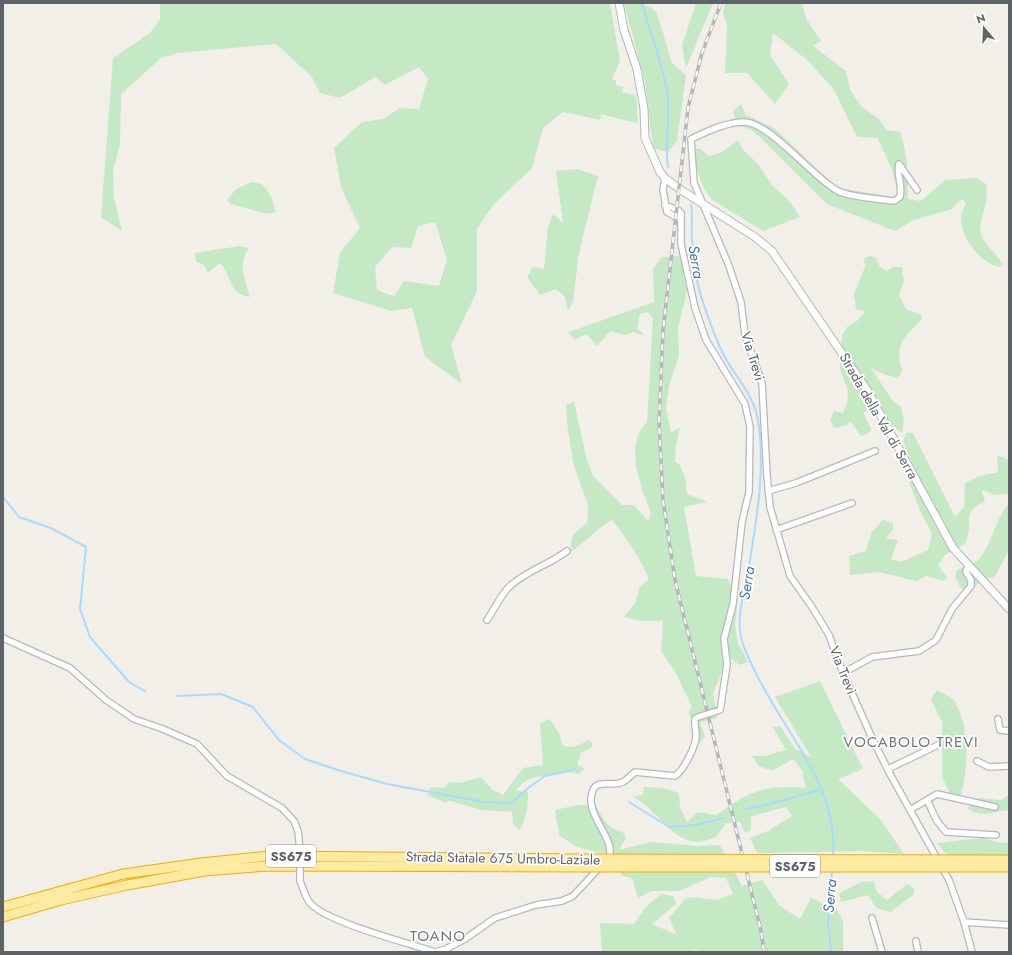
<svg xmlns="http://www.w3.org/2000/svg" width="1012" height="955" font-family="Jost,sans-serif">
	<style>
		.green { fill: #c5e8c5; fill-rule: evenodd }
		.lines { fill: none; stroke-linecap: round; stroke-linejoin: round }
		.stream { stroke: #aadaff; stroke-width: 2 }
		.minor-casing { stroke: #b5b8bc; stroke-width: 8 }
		.tertiary-casing { stroke: #b5b8bc; stroke-width: 9 }
		.trunk-casing { stroke: #f9ab00; stroke-width: 11 }
		.minor { stroke: #fff; stroke-width: 5.5 }
		.tertiary { stroke: #fff; stroke-width: 7 }
		.trunk { stroke: #feeaa1; stroke-width: 9 }
		.rail-casing { stroke: #b6b7b8; stroke-width: 3.5 }
		.rail { stroke: #fff; stroke-width: 2; stroke-dasharray: 6; stroke-linecap: butt }
		.minor-bridge-casing { stroke: #b5b8bc; stroke-width: 8; stroke-linecap: butt }
		.trunk-bridge-casing { stroke: #f9ab00; stroke-width: 11; stroke-linecap: butt }
		.minor-bridge { stroke: #fff; stroke-width: 5.5 }
		.trunk-bridge { stroke: #feeaa1; stroke-width: 9 }
		.labels { text-anchor: middle; stroke-width: 3.5; stroke-linejoin: round; paint-order: stroke }
		.shield { fill: #fff; stroke: #8f9295; stroke-width: 1 }
		.shield-label { font-size: 13px; font-weight: bold; fill: #5f6368 }
		.street-label { font-size: 14px; fill: #5f6368; stroke: #fff }
		.water-label { font-size: 15px; font-style: italic; fill: #4174aa; stroke: #fff }
		.neighbourhood-label { font-size: 15px; letter-spacing: 1px; fill: #70757a; stroke: #fff }
	</style>
	<rect width="100%" height="100%" fill="#f1efe8"/>
	<path class="green" d="M 160,3 L 610,3 L 620,61 L 612,79 L 616,81 L 616,85 L 624,87 L 622,92 L 636,96 L 638,121 L 636,123 L 601,114 L 600,120 L 563,112 L 543,128 L 532,168 L 493,205 L 477,229 L 477,291 L 451,345 L 462,384 L 425,357 L 412,308 L 391,311 L 333,293 L 340,253 L 360,228 L 341,187 L 334,148 L 362,122 L 383,119 L 400,108 L 419,109 L 428,79 L 419,67 L 385,85 L 375,77 L 340,98 L 320,93 L 312,77 L 276,44 L 178,53 L 161,58 L 121,94 L 120,143 L 113,171 L 114,198 L 122,231 L 101,217 L 113,58 L 150,33 L 160,19 ZM 435,222 L 447,259 L 439,286 L 404,281 L 394,296 L 377,290 L 375,267 L 392,247 L 411,248 L 418,226 Z
		M 624,3 L 646,3 L 640,4 L 652,8 L 657,13 L 672,63 L 686,75 L 677,141 L 668,152 L 653,148 L 645,82 Z
		M 696,3 L 713,3 L 686,68 L 682,45 Z
		M 725,3 L 802,3 L 807,20 L 821,41 L 813,46 L 846,71 L 850,90 L 862,107 L 879,119 L 886,130 L 901,132 L 907,161 L 908,199 L 921,201 L 945,180 L 976,178 L 986,184 C 990,204 977,222 981,234 C 985,245 997,254 1003,265 L 999,267 C 979,262 960,237 961,216 C 962,212 964,207 966,204 L 963,199 L 959,201 L 952,209 L 914,220 L 895,231 L 827,204 L 760,137 L 751,130 L 740,126 L 733,113 L 735,109 L 741,104 L 746,115 L 774,128 L 833,184 L 844,189 L 894,197 L 898,192 L 892,170 L 878,138 L 857,137 L 833,88 L 806,59 L 773,33 L 770,55 L 789,84 L 775,104 L 747,73 L 725,73 L 727,26 L 723,13 Z
		M 738,140 L 744,151 L 758,164 L 772,185 L 790,202 L 800,217 L 763,231 L 711,199 L 705,190 L 700,180 L 694,155 L 695,149 L 700,149 L 709,156 L 722,152 Z
		M 577,169 L 598,176 L 579,253 L 573,301 L 568,311 L 565,297 L 556,289 L 540,295 L 527,277 L 533,267 L 544,269 L 548,226 L 553,214 L 563,223 L 556,171 Z
		M 252,182 L 262,184 L 271,196 L 276,212 L 267,214 L 231,204 L 227,200 L 236,189 Z
		M 240,246 L 249,248 C 237,265 245,279 250,297 C 227,293 233,277 220,263 L 208,273 L 204,265 L 196,262 L 195,253 Z
		M 680,256 L 687,291 L 678,329 L 679,356 L 669,386 L 666,407 L 671,432 L 680,428 L 676,444 L 675,462 L 679,464 L 685,476 L 687,494 L 707,502 L 684,507 L 696,576 L 728,579 L 737,605 L 735,625 L 738,643 L 748,662 L 740,665 L 728,657 L 713,693 L 717,718 L 700,722 L 705,737 L 699,744 L 689,713 L 692,707 L 676,673 L 661,651 L 663,620 C 648,622 638,621 624,617 L 636,602 L 639,588 L 649,579 C 640,557 627,539 612,520 C 597,528 587,541 572,551 C 569,534 575,533 587,523 L 588,505 L 574,466 L 568,431 L 566,405 L 574,402 L 587,460 L 593,476 L 622,505 L 634,505 L 648,521 L 651,513 C 641,486 623,446 647,422 L 653,318 L 648,312 L 640,314 L 637,328 L 645,336 L 633,332 L 625,335 L 610,331 L 597,346 L 587,334 L 574,340 L 569,332 L 654,302 L 653,269 L 662,257 Z
		M 870,256 L 876,258 L 880,267 L 887,271 L 893,267 L 902,267 L 904,281 L 899,295 L 906,309 L 921,315 L 922,318 C 906,338 894,340 902,370 L 898,378 L 884,374 L 871,368 L 892,400 L 901,407 L 904,420 L 902,433 L 873,409 L 863,412 L 871,429 L 869,433 L 861,436 L 851,422 L 845,426 L 834,428 L 830,420 L 834,411 L 843,413 L 847,403 L 848,391 L 840,369 L 842,336 L 847,327 L 857,321 L 865,312 L 856,309 L 854,294 L 865,267 L 864,258 Z
		M 906,433 L 913,433 L 955,517 L 964,507 L 965,483 L 980,476 L 998,472 L 997,455 L 1009,460 L 1009,494 L 995,495 L 982,490 L 985,502 C 969,508 969,513 969,528 C 969,533 967,539 965,544 L 945,555 L 938,566 L 947,577 L 944,581 L 927,576 L 916,581 L 879,572 L 850,575 L 849,556 L 866,551 L 871,533 L 883,520 L 893,523 L 893,530 L 886,538 L 898,540 L 891,559 L 901,562 L 928,550 L 932,533 L 923,517 L 909,483 L 916,472 L 903,441 Z
		M 1009,504 L 1009,550 L 994,578 L 986,578 L 973,588 L 961,589 L 955,577 L 957,570 C 963,567 975,564 979,559 C 993,543 995,518 1009,504 Z
		M 820,681 L 863,769 L 838,779 L 881,820 L 904,854 L 863,851 L 757,853 L 750,838 L 768,831 L 792,816 L 786,807 L 751,816 L 751,830 L 745,833 L 740,822 L 726,823 L 716,837 C 710,839 703,842 697,842 C 670,840 656,808 633,797 L 643,795 L 644,787 L 663,788 L 679,793 L 680,807 L 687,822 L 697,812 L 716,815 C 749,792 764,784 805,788 L 803,772 L 793,759 L 772,771 L 759,766 L 752,756 L 765,756 L 786,750 L 773,727 L 780,726 L 795,749 L 811,757 L 775,697 Z
		M 937,690 C 942,693 952,697 955,702 C 971,728 968,775 959,802 L 953,799 L 942,777 L 942,722 L 931,699 Z
		M 550,719 L 560,735 L 562,745 C 572,749 579,746 588,740 L 593,743 L 591,748 L 581,753 L 577,764 L 584,769 L 579,774 C 572,771 568,773 561,774 C 543,777 528,773 516,791 L 528,792 C 528,806 527,819 519,830 L 513,824 L 512,812 L 481,810 L 451,801 L 444,802 L 427,795 L 431,787 L 444,788 L 449,782 L 460,783 L 481,777 L 493,790 L 503,795 L 523,768 L 543,765 L 540,723 Z
		M 1008,796 L 1009,810 C 994,811 979,819 967,808 L 980,798 L 1000,800 Z
		M 578,805 L 596,805 C 602,818 607,829 622,831 L 626,838 L 619,850 L 651,842 L 696,846 L 720,845 L 742,886 L 762,880 L 779,905 L 800,919 L 811,898 L 837,910 L 843,921 L 843,952 L 701,952 L 695,949 L 695,952 L 602,952 L 600,923 L 634,924 L 645,908 L 661,894 L 673,896 L 676,904 L 652,924 L 677,935 L 669,918 L 685,899 L 692,897 L 717,900 L 733,894 L 726,878 L 711,877 L 679,891 L 652,891 L 638,898 L 632,878 L 622,876 L 613,854 C 590,851 578,850 559,835 L 555,810 Z
		M 983,838 L 1000,843 L 1009,842 L 1009,857 L 948,856 L 937,843 Z
		M 874,881 L 876,891 L 887,900 L 907,884 L 914,888 L 914,894 L 891,912 L 876,908 L 868,895 L 841,902 L 839,893 L 861,882 Z"/>
	<g class="lines">
		<path class="stream" d="M 642,3 C 650,32 662,62 667,91 C 671,117 664,142 668,167
			M 691,205 C 693,217 691,228 692,240 C 693,262 697,287 705,308 C 711,325 717,344 726,359 C 738,380 754,396 758,420 C 766,471 756,522 748,572 C 745,590 738,611 740,630 C 741,643 748,657 754,669 C 782,731 839,784 833,857
			M 3,497 L 19,517 L 51,528 L 86,547 L 80,609 L 90,637 L 129,682 L 145,691
			M 177,696 L 221,694 L 253,707 L 279,740 L 305,759 L 341,771 L 387,784 L 484,802 L 511,803 L 528,788 L 545,776 L 575,769
			M 629,802 L 669,827 L 696,825 L 723,818
			M 745,809 L 770,804 L 822,789
			M 831,952 L 828,922 L 832,870"/>
		<g class="minor-casing">
			<path id="minor" d="M 665,178 L 663,190 L 667,212 L 680,219
				M 917,190 L 899,164 C 896,177 903,182 900,197 L 894,201 C 881,199 849,197 838,191 C 812,177 769,121 743,122 C 724,123 708,131 691,139 L 694,183 L 729,266 L 741,302 L 745,335 L 762,383 L 767,476 L 770,507 L 790,576 L 812,607 L 829,635 L 843,673 L 872,738 L 890,774 L 949,880 L 964,922 L 972,952
				M 665,205 L 678,210 L 681,213 L 681,244 L 695,308 L 706,340 L 745,404 L 750,427 L 749,492 L 742,522 L 733,604 L 724,639 L 727,664 L 721,705 L 720,710 L 714,712
				M 768,491 L 796,483 L 875,451
				M 776,530 L 852,503
				M 487,620 C 494,610 500,596 509,587 C 525,571 549,565 567,551
				M 3,638 L 70,668 L 106,700 L 134,719 L 163,729 L 197,744 L 227,776 L 282,808 L 294,821 L 298,831 L 300,850
				M 843,673 L 872,657 L 919,651 L 936,640 L 952,609 L 971,586 L 971,580 L 966,572 L 968,564
				M 998,719 L 1000,730 L 1009,731
				M 977,761 L 989,767 L 1009,766
				M 888,769 L 938,745
				M 927,800 L 937,821 L 946,832 L 996,835
				M 910,810 L 937,794 L 995,807
				M 608,860 C 619,839 582,815 593,790 C 597,779 613,787 623,782 C 627,780 631,775 635,772 L 675,776 C 684,770 696,746 696,735 C 696,729 694,724 695,719 L 698,717
				M 300,881 C 303,888 305,897 310,903 C 326,922 408,943 435,952
				M 872,918 L 882,952
				M 964,922 L 1009,925
				M 916,941 L 918,952
				M 435,952 L 446,949 L 465,939 L 495,918 L 536,905 L 562,901 L 573,896 L 599,868"/>
		</g>
		<g class="tertiary-casing">
			<path id="tertiary" d="M 619,3 L 624,30 L 637,69 L 644,109 L 645,138 L 660,172 L 665,178 L 681,190 L 755,237 L 772,251 L 867,390 L 953,548 L 1009,609"/>
		</g>
		<g class="trunk-casing">
			<path id="trunk" d="M 3,907 L 123,874 L 201,863 L 269,856 L 584,859
				M 3,917 L 61,900 L 127,885 L 205,871 L 267,866 L 582,867"/>
		</g>
		<use href="#minor" class="minor"/>
		<use href="#tertiary" class="tertiary"/>
		<use href="#trunk" class="trunk"/>
		<g class="rail-casing">
			<path id="rail" d="M 721,3 L 702,53 L 688,108 L 663,331 L 659,422 L 663,500 L 675,580 L 761,931 L 764,952"/>
		</g>
		<use href="#rail" class="rail"/>
		<g class="minor-bridge-casing">
			<path id="minor-bridge" d="M 698,717 L 714,712
				M 300,850 L 300,881"/>
		</g>
		<g class="trunk-bridge-casing">
			<path id="trunk-bridge" d="M 584,859 L 1009,860
				M 582,867 L 1009,867"/>
		</g>
		<use href="#minor-bridge" class="minor-bridge"/>
		<use href="#trunk-bridge" class="trunk-bridge"/>
	</g>
	<g class="labels">
		<g class="shield">
			<rect x="266" y="845" width="50" height="22" rx="3"/>
			<rect x="770" y="855" width="50" height="22" rx="3"/>
		</g>
		<g class="shield-label">
			<text x="291" y="861">SS675</text>
			<text x="795" y="871">SS675</text>
		</g>
		<g class="street-label">
			<text transform="translate(753 356) rotate(73)" y="5">Via Trevi</text>
			<text transform="translate(879 416) rotate(60)" y="5">Strada della Val di Serra</text>
			<text transform="translate(843 670) rotate(68)" y="5">Via Trevi</text>
			<text transform="translate(503 858) rotate(1)" y="5">Strada Statale 675 Umbro-Laziale</text>
		</g>
		<g class="water-label">
			<text transform="translate(696 262) rotate(80)" y="5">Serra</text>
			<text transform="translate(747 583) rotate(-81)" y="5">Serra</text>
			<text transform="translate(830 896) rotate(-85)" y="5">Serra</text>
		</g>
		<g class="neighbourhood-label">
			<text x="911" y="747">VOCABOLO TREVI</text>
			<text x="438" y="941">TOANO</text>
		</g>
	</g>
	<rect width="1012" height="955" fill="none" stroke="#5f6368" stroke-width="8"/>
	<g transform="translate(984 28) rotate(341)" stroke="#ffffff" stroke-width="3" paint-order="stroke">
	<path d="M0-3L7 15L0 10L-7 15Z" fill="#5f6368"/>
	<text y="-6" font-size="11" font-weight="bold" text-anchor="middle" fill="#5f6368">N</text>
	</g>
</svg>
